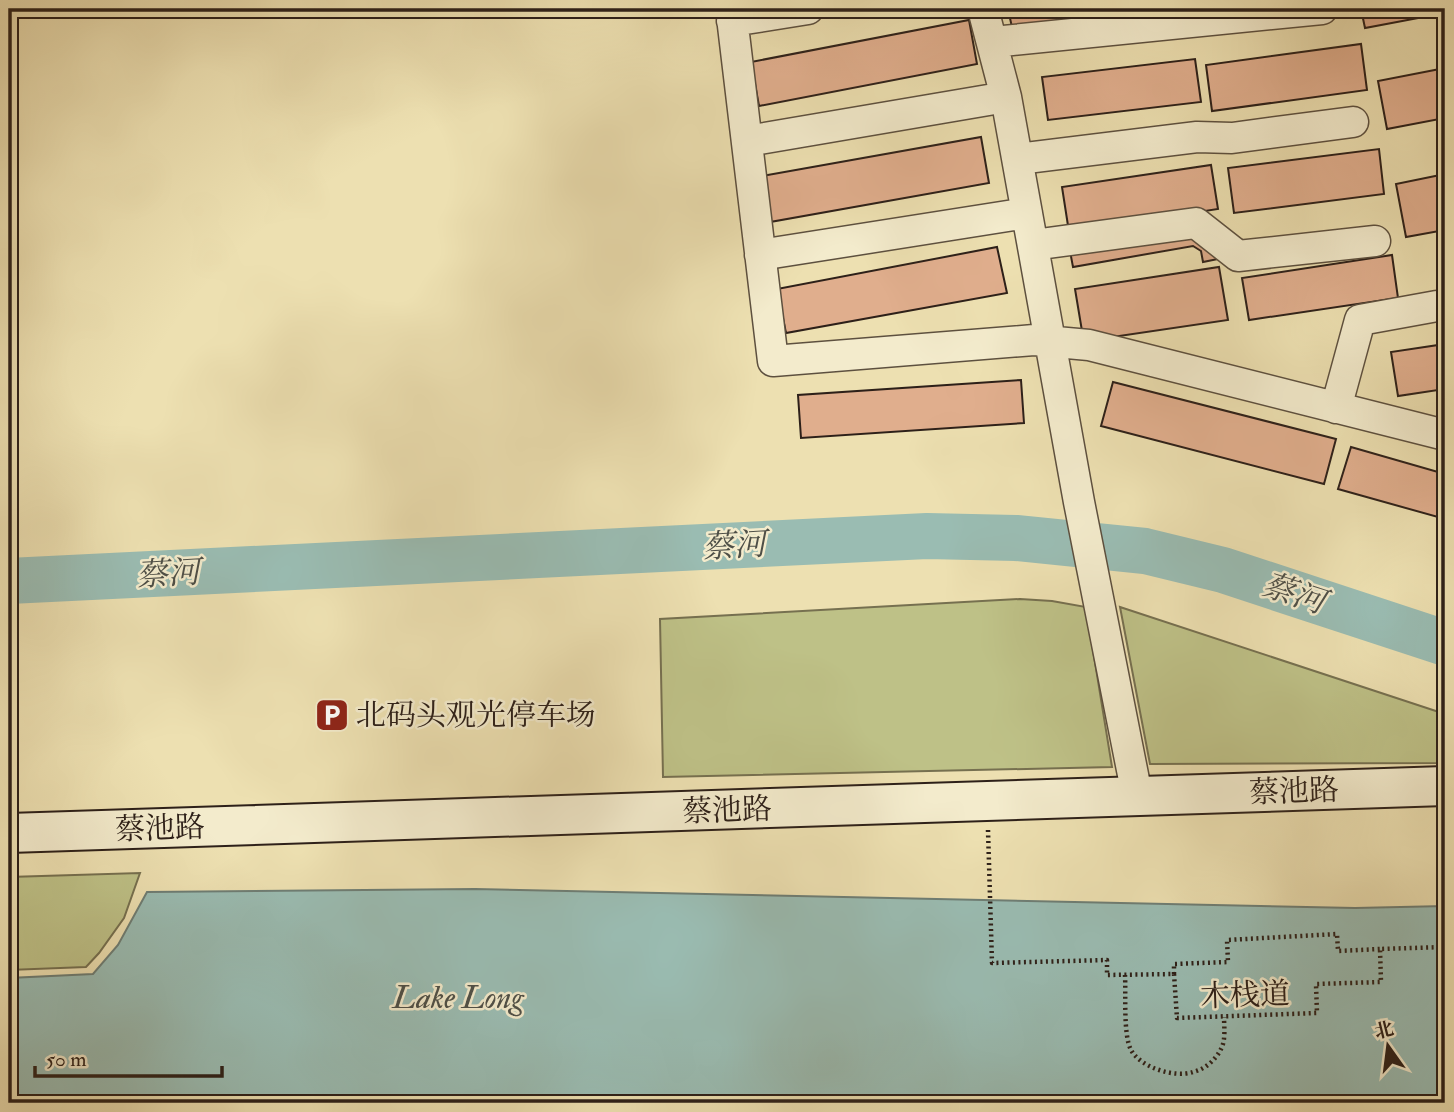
<svg xmlns="http://www.w3.org/2000/svg" width="1454" height="1112" font-family="'IM FELL Double Pica','Noto Serif SC',serif">
	<style>
		.green { fill: #bec187; stroke: #767050; stroke-width: 2 }
		.water { fill: #9abcb2; stroke: #6e7e75; stroke-width: 2 }
		.lines { fill: none; stroke-linecap: round; stroke-linejoin: round }
		.river { stroke: #9abcb2; stroke-width: 46 }
		.building { fill: #e0ae8d; stroke: #2d2019; stroke-width: 2 }
		.street-casing { stroke: #5d503f; stroke-width: 33 }
		.secondary-casing { stroke: #2d2019; stroke-width: 42 }
		.path { stroke: #2d2019; stroke-width: 4.5; stroke-dasharray: 2 3.5; stroke-linecap: butt }
		.street { stroke: #f3ebcc; stroke-width: 30 }
		.secondary { stroke: #f3ebcc; stroke-width: 38 }
		.labels { text-anchor: middle; stroke-width: 5; stroke-linejoin: round; paint-order: stroke }
		.poi-label { font-size: 30px; fill: #2d2019; stroke: #f3ebcc; text-anchor: start }
		.street-label { font-size: 30px; fill: #2d2019; stroke: #f3ebcc }
		.water-label { font-size: 32px; font-style: italic; fill: #4e4f47; stroke: #f3ebcc }
	</style>
	<rect width="100%" height="100%" fill="#ede0b1"/>
	<filter id="stains"><feTurbulence type="fractalNoise" baseFrequency=".00286" numOctaves="4"/><feColorMatrix values="0 0 0 0 .2 0 0 0 0 .09 0 0 0 0 .02 0 0 0 .5 -.17"/></filter>
	<radialGradient id="worn" r=".72"><stop offset=".6" stop-color="#630" stop-opacity="0"/><stop offset="1" stop-color="#630" stop-opacity=".3"/></radialGradient>
	<path class="green" d="M 1020,599 L 1052,601 L 1086,607 L 1112,767 L 663,777 L 660,619 Z
		M 1120,607 L 1445,714 L 1445,763 L 1150,764 Z
		M 140,873 L 124,918 L 99,953 L 86,967 L 9,970 L 9,877 Z"/>
	<path class="water" d="M 475,889 L 1355,908 L 1445,906 L 1445,1103 L 9,1103 L 9,978 L 93,974 L 118,945 L 147,892 Z"/>
	<g class="lines">
		<path class="river" d="M 9,581 L 927,536 L 1016,538 L 1145,551 L 1223,570 L 1445,643"/>
	</g>
	<path class="building" d="M 1008,9 L 1120,9 L 1120,10 L 1013,32 Z
		M 1361,9 L 1445,9 L 1445,13 L 1365,28 Z
		M 969,20 L 977,64 L 759,106 L 751,62 Z
		M 1361,44 L 1367,90 L 1212,111 L 1206,65 Z
		M 1195,59 L 1201,102 L 1048,120 L 1042,77 Z
		M 1445,68 L 1445,118 L 1387,129 L 1378,81 Z
		M 981,137 L 989,183 L 770,222 L 762,176 Z
		M 1379,149 L 1384,194 L 1234,213 L 1228,168 Z
		M 1211,165 L 1218,209 L 1069,232 L 1062,187 Z
		M 1445,174 L 1445,230 L 1406,237 L 1396,184 Z
		M 1190,231 L 1216,249 L 1218,259 L 1203,262 L 1201,251 L 1193,246 L 1073,267 L 1070,251 Z
		M 997,247 L 1007,293 L 786,333 L 777,289 Z
		M 1392,255 L 1398,298 L 1249,320 L 1242,278 Z
		M 1219,267 L 1228,320 L 1099,339 L 1082,331 L 1075,289 Z
		M 1445,344 L 1445,389 L 1398,396 L 1391,352 Z
		M 1021,380 L 1024,423 L 801,438 L 798,395 Z
		M 1113,382 L 1336,439 L 1324,484 L 1101,426 Z
		M 1351,447 L 1445,474 L 1445,519 L 1338,489 Z"/>
	<g class="lines">
		<g class="street-casing">
			<path id="street" d="M 731,9 L 773,361 L 1034,340 L 1089,345 L 1445,435
				M 983,9 L 1006,97 L 1079,502 L 1137,795
				M 732,21 L 808,9
				M 993,42 L 1322,9
				M 747,141 L 1006,97
				M 1018,159 L 1197,137 L 1232,138 L 1353,122
				M 1033,245 L 1196,223 L 1238,256 L 1375,241
				M 760,255 L 1027,213
				M 1336,408 L 1360,320 L 1437,306"/>
		</g>
		<g class="secondary-casing">
			<path id="secondary" d="M 9,833 L 1445,786"/>
		</g>
		<path class="path" d="M 988,830 L 992,963 L 1107,960 L 1107,975 L 1174,974 L 1177,1018 L 1317,1013 L 1316,984 L 1381,982 L 1380,949 L 1445,947
			M 1174,974 L 1174,964 L 1228,962 L 1227,940 L 1337,934 L 1338,951 L 1380,949
			M 1125,975 C 1126,993 1123,1035 1131,1050 C 1141,1068 1175,1078 1193,1072 C 1206,1069 1216,1059 1221,1049 C 1226,1040 1224,1026 1224,1017"/>
		<use href="#street" class="street"/>
		<use href="#secondary" class="secondary"/>
	</g>
	<defs>
		<g id="parking-square" transform="scale(1.75)"><rect x="-9" y="-9" width="18" height="18" rx="4" fill="#8f2418" stroke="#f3ebcc"/><path d="M-3.5-5.5H1a3.5 3.5 0 0 1 0 7H-1V5.5H-3.5ZM-1-3.4V-.6H.8a1.4 1.4 0 0 0 0-2.8Z" fill="#fff"/></g>
	</defs>
	<g fill-rule="evenodd">
		<use href="#parking-square" x="332" y="715"/>
	</g>
	<g class="labels">
		<g class="poi-label">
			<text x="356" y="725">北码头观光停车场</text>
		</g>
		<g class="street-label">
			<text transform="translate(1294 791) rotate(-2)" y="10">蔡池路</text>
			<text transform="translate(727 810) rotate(-2)" y="10">蔡池路</text>
			<text transform="translate(160 828) rotate(-2)" y="10">蔡池路</text>
			<text transform="translate(1245 995) rotate(-2)" y="10">木栈道</text>
		</g>
		<g class="water-label">
			<text transform="translate(734 545) rotate(-3)" y="11">蔡河</text>
			<text transform="translate(168 573) rotate(-3)" y="11">蔡河</text>
			<text transform="translate(1294 593) rotate(18)" y="11">蔡河</text>
			<text x="458" y="1008">Lake Long</text>
		</g>
	</g>
	<rect width="1454" height="1112" fill="none" stroke="#ede0b1" stroke-width="35"/>
	<rect x="10" y="10" width="1433" height="1091" fill="none" stroke="#2d2019" stroke-width="3.5"/>
	<rect x="18" y="18" width="1419" height="1077" fill="none" stroke="#2d2019" stroke-width="2"/>
	<g transform="translate(1388 1046) rotate(346)" stroke="#f3ebcc" stroke-width="5" paint-order="stroke">
	<path d="M0-5L12 26L0 18L-12 26Z" fill="#2d2019"/>
	<text y="-10" font-size="19" font-weight="bold" text-anchor="middle" fill="#2d2019">北</text>
	</g>
	<path d="M35 1066v10h187v-10" fill="none" stroke="#2d2019" stroke-width="3.5"/>
	<text x="46" y="1066" font-size="21" fill="#2d2019" stroke="#f3ebcc" stroke-width="5" paint-order="stroke">50 m</text>
	<rect width="100%" height="100%" filter="url(#stains)"/>
	<rect width="100%" height="100%" fill="url(#worn)"/>
</svg>
